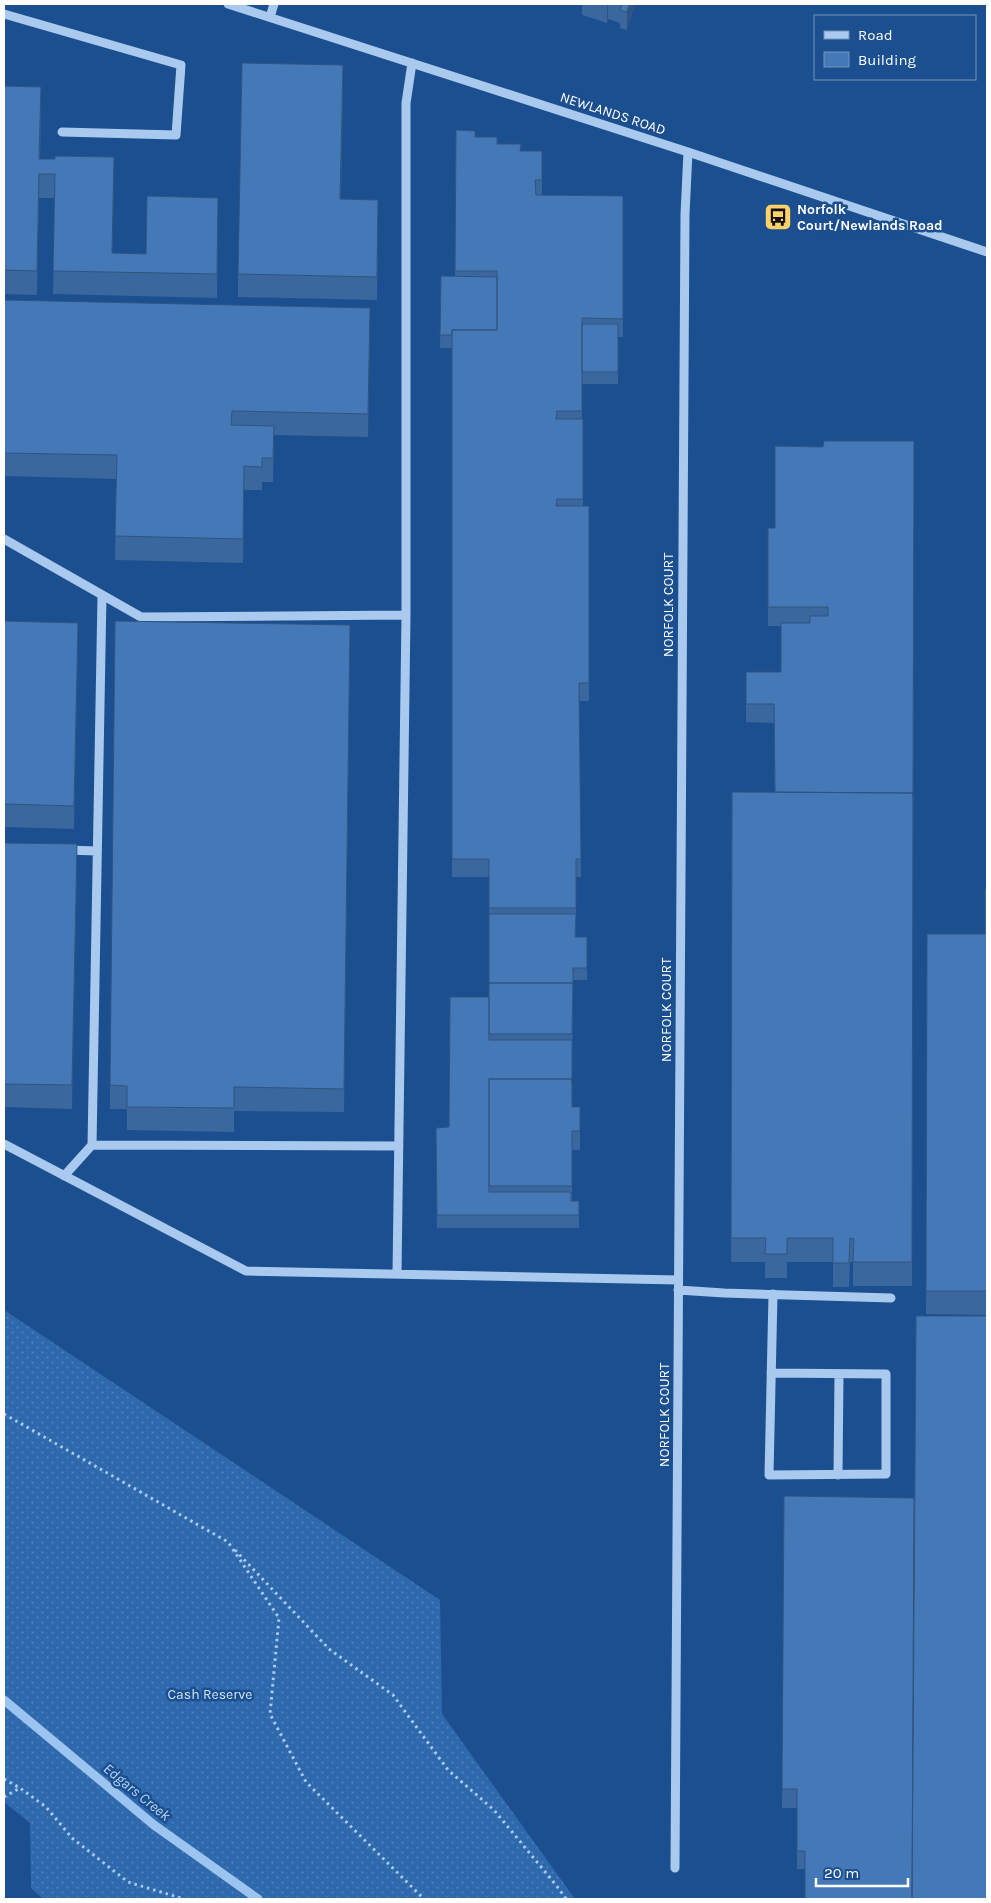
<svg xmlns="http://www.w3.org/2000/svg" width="991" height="1903" font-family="Karla,sans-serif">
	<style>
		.grass { fill: url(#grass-dots) }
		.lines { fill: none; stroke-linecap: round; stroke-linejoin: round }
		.stream { stroke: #9cc4f0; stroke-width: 9 }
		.path { stroke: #a9c9ee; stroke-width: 3; stroke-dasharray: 2.5 4; stroke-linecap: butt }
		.minor { stroke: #a9c9ee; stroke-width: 9 }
		.wall { fill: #3a679d }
		.shaded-wall { fill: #305480 }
		.building { fill: #4478b7; stroke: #305480 }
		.labels { text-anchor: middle; stroke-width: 5; stroke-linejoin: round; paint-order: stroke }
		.street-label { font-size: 14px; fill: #fff; stroke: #1b4f8f }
		.poi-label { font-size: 14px; font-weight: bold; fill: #fff; stroke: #1b4f8f; text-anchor: start }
		.park-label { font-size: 14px; fill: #cfe3fa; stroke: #1b4f8f }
		.water-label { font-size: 15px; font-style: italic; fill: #b5d3f5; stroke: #1b4f8f }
	</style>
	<defs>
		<pattern id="grass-dots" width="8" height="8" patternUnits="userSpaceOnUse" patternTransform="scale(1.25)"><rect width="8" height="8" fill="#2e69ad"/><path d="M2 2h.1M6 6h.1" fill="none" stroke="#4d80b9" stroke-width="1.8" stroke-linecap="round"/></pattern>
	</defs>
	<rect width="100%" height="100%" fill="#1b4f8f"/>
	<path class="grass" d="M 4,1310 L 440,1600 L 442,1714 L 575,1899 L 43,1899 L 31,1888 L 30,1823 L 4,1802 Z"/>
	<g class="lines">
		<path class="stream" d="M 4,1700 L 154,1825 L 258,1899"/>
		<path class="path" d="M 4,1414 L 228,1542 L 279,1618 L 270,1714 L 306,1782 L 424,1899
			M 235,1550 L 329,1649 L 393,1695 L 448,1770 L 494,1810 L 556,1885 L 566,1899
			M 4,1779 L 20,1788 L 46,1807 L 72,1838 L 128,1882 L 184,1899
			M 4,1797 L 20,1788"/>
		<path class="minor" d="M 228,4 L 688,152 L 987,252
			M 4,14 L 181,65 L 176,135 L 62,132
			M 270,17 L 274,4
			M 4,539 L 141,617 L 406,615
			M 66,850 L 97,851
			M 4,1144 L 246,1271 L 678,1280
			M 92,1145 L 102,595
			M 64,1176 L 92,1145 L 399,1146
			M 397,1274 L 406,615 L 406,103 L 412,63
			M 678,1290 L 724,1293 L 891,1298
			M 771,1373 L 886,1374 L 886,1474 L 769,1475 L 773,1294
			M 838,1475 L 839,1374
			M 675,1868 L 685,214 L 688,152"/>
	</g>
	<path class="wall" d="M 582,4 L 635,4 L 627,30 L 620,28 L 620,23 L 608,19 L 607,23 L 582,15 Z
		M 4,86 L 41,111 L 40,159 L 114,181 L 112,253 L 146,254 L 218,221 L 217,298 L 53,294 L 55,198 L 39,198 L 37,295 L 4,294 Z
		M 343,89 L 341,199 L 378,224 L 377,300 L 238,297 L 238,274 Z
		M 456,130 L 521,151 L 542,151 L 542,195 L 623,196 L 623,337 L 618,337 L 618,384 L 582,384 L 582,337 L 582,419 L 583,419 L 583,506 L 589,506 L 589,701 L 579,701 L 581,877 L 576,877 L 576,937 L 587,937 L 587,980 L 573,980 L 572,1107 L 580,1107 L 580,1150 L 572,1150 L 572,1201 L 579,1201 L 579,1228 L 437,1228 L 436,1128 L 449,1127 L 489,997 L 489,877 L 452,877 L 452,348 L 440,348 L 441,276 L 455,276 Z
		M 4,300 L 370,332 L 368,437 L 274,435 L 273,482 L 262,482 L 262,490 L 244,490 L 243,563 L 115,560 L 116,479 L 4,476 Z
		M 914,441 L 912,1286 L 853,1286 L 853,1262 L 850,1262 L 849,1287 L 833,1287 L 833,1262 L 787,1262 L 787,1278 L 765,1278 L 765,1262 L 731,1262 L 732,792 L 775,792 L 774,723 L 746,722 L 746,672 L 781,672 L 781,626 L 768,626 L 768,528 L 775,528 L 823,447 Z
		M 4,621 L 78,647 L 74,829 L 4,827 Z
		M 350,625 L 344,1112 L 234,1111 L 234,1132 L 127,1130 L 127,1109 L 110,1109 L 110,1085 Z
		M 4,843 L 77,868 L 72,1109 L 4,1107 Z
		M 987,889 L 987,1315 L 926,1314 L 927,934 L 985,934 Z
		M 987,1316 L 805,1869 L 797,1869 L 797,1808 L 782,1808 L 784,1496 L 914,1498 Z"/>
	<path class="shaded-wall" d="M 607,4 L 608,4 L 608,19 L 607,23 Z
		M 629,4 L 635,4 L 627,30 L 627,12 Z
		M 343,65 L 343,89 L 340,223 L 340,199 Z
		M 114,157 L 114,181 L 112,277 L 112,253 Z
		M 39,174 L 39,198 L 37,295 L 37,271 Z
		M 218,198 L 218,221 L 217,298 L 217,274 Z
		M 378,200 L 378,224 L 377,300 L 377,277 Z
		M 370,308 L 370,332 L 368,437 L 368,414 Z
		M 244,466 L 244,490 L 243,563 L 243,539 Z
		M 78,623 L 78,647 L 74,829 L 74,806 Z
		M 77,844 L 77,868 L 72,1109 L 72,1085 Z"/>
	<path class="building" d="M 619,4 L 629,4 L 627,12 L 620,10 L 622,5 Z
		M 242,63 L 343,65 L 340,199 L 378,200 L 377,277 L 238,274 Z
		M 4,86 L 41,87 L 39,159 L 55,159 L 55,156 L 114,157 L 112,253 L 146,254 L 147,196 L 218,198 L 217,274 L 53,271 L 55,174 L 39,174 L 37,271 L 4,270 Z
		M 456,130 L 475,131 L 475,137 L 497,137 L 497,144 L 521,144 L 520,151 L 542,151 L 542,180 L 535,180 L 536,195 L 623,196 L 623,319 L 582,318 L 582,411 L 557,411 L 556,419 L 583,419 L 583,499 L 557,499 L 556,506 L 589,506 L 589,683 L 579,683 L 581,859 L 576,859 L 576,908 L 489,908 L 489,859 L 452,859 L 452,330 L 497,330 L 497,271 L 455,271 Z
		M 441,276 L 497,277 L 497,330 L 452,330 L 452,335 L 440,335 Z
		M 4,300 L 370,308 L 368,414 L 232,411 L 231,425 L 274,426 L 273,458 L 262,458 L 262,467 L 244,466 L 243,539 L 115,536 L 117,455 L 4,453 Z
		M 582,324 L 618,324 L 618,372 L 582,372 Z
		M 824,441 L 914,441 L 913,798 L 913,793 L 775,792 L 774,704 L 746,704 L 746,672 L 781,672 L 781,623 L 810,623 L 810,616 L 828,616 L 828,607 L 768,607 L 768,528 L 775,528 L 775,446 L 823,447 Z
		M 4,621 L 78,623 L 74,806 L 4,804 Z
		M 115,621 L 350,625 L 344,1089 L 234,1087 L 234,1108 L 127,1107 L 127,1086 L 110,1085 Z
		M 732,792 L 913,793 L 912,1262 L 853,1262 L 854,1239 L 850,1238 L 849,1263 L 833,1263 L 833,1238 L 787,1238 L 787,1254 L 765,1254 L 766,1238 L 731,1238 Z
		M 4,843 L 77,844 L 72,1085 L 4,1084 Z
		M 985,889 L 987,889 L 987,1291 L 926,1291 L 927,934 L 985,934 Z
		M 489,914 L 576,914 L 575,937 L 587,937 L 587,968 L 573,968 L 573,988 L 573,983 L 489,983 Z
		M 489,983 L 573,983 L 572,1034 L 489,1034 Z
		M 450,997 L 489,997 L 489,1040 L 572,1040 L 572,1085 L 572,1079 L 489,1079 L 489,1192 L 571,1192 L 571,1201 L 579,1201 L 579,1215 L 437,1215 L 436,1128 L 449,1127 Z
		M 489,1079 L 572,1079 L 572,1107 L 580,1107 L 580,1131 L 572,1131 L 572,1186 L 489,1186 Z
		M 916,1316 L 987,1316 L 987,1899 L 912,1899 Z
		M 784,1496 L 914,1498 L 912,1899 L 805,1899 L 805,1851 L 797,1851 L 797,1789 L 782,1789 Z"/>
	<defs>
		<g id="bus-square" transform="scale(1.4375)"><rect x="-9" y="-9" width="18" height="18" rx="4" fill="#ffd166" stroke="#1b4f8f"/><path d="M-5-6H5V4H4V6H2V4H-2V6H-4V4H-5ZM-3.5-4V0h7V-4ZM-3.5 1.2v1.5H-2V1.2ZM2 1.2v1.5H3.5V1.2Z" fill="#111"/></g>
	</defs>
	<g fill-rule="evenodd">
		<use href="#bus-square" x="778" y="217"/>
	</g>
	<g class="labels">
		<g class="street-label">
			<text transform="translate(613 113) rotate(18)" y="5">NEWLANDS ROAD</text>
			<text transform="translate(668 605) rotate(-90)" y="5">NORFOLK COURT</text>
			<text transform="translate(666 1010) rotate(-90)" y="5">NORFOLK COURT</text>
			<text transform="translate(664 1415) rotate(-90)" y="5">NORFOLK COURT</text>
		</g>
		<g class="poi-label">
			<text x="797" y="214">Norfolk<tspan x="797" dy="16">Court/Newlands Road</tspan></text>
		</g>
		<g class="park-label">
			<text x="210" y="1699">Cash Reserve</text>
		</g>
		<g class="water-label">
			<text transform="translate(137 1792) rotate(39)" y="5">Edgars Creek</text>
		</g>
	</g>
	<rect width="991" height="1903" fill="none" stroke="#ffffff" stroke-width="10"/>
	<rect x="814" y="15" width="162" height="65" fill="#1b4f8f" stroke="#7695bc"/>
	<rect x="824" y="31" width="25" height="8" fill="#a9c9ee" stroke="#7695bc"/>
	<text x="858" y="40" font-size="15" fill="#ffffff">Road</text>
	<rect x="824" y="52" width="25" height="15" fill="#4478b7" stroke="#7695bc"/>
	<text x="858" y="65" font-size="15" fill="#ffffff">Building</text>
	<path d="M816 1878v8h92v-8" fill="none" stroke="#ffffff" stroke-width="2.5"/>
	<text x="824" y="1878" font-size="15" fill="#ffffff" stroke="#1b4f8f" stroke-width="4" paint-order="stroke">20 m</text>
</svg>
